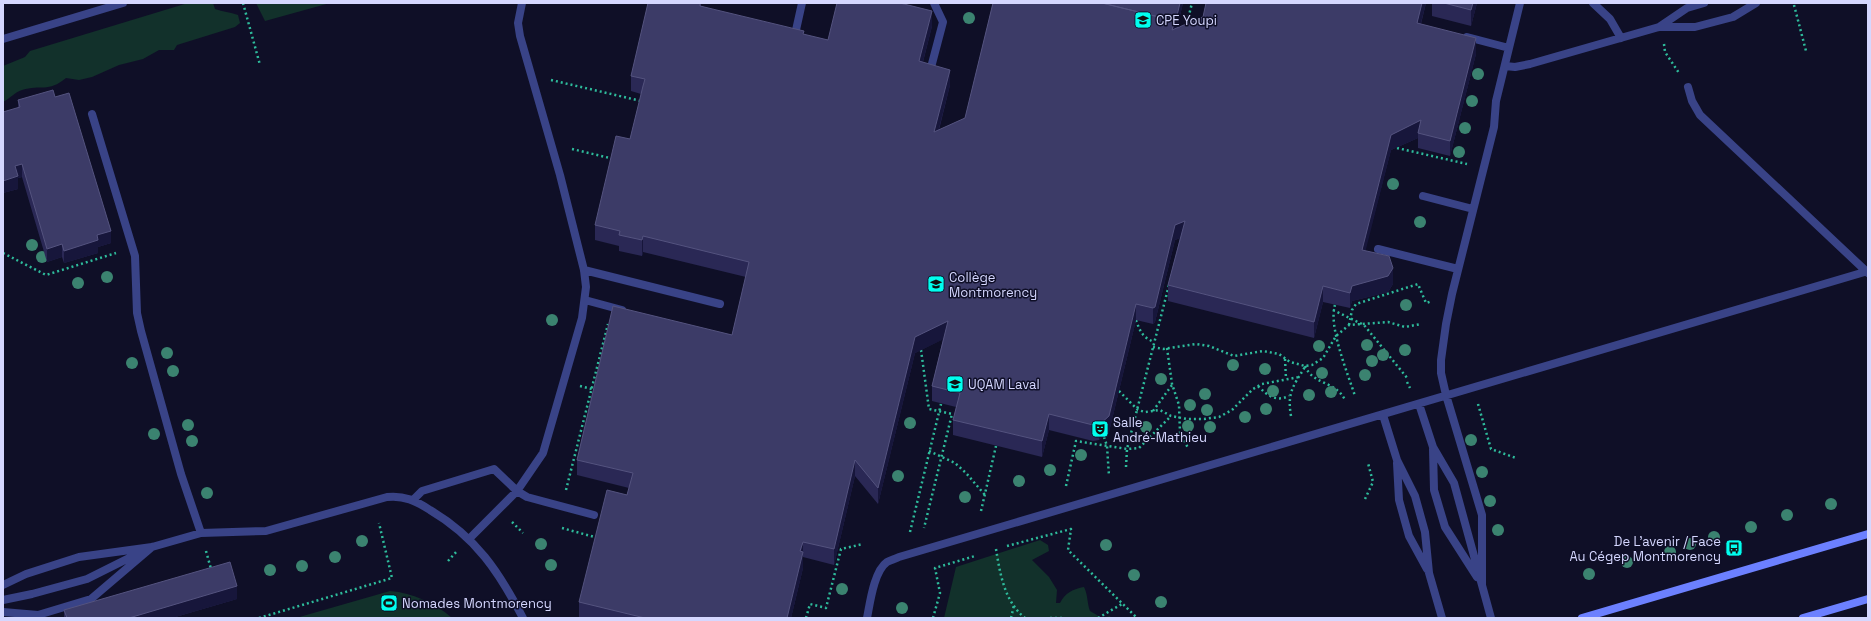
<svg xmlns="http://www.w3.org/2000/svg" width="1871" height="621" font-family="'Space Grotesk',sans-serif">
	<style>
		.green { fill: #12312b }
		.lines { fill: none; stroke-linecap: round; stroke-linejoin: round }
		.path { stroke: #2ebb9b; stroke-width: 2.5; stroke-dasharray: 2 3; stroke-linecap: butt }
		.lane { stroke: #394387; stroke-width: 8 }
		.street { stroke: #394387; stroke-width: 8 }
		.secondary { stroke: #6c80ff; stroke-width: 8 }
		.tree { fill: #3b8370 }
		.wall { fill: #2a2855 }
		.shaded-wall { fill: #17163b }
		.building { fill: #3c3b67; stroke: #54537f }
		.labels { text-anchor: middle; stroke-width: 3; stroke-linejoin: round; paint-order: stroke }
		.poi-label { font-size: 13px; fill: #d5d7ff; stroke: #0f0f27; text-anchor: start }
	</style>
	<rect width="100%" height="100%" fill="#0f0f27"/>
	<path class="green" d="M 188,3 L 213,3 L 215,9 C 223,12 230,12 238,15 L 240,23 L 235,27 L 177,45 L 174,50 L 159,50 L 143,59 L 119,65 L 92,77 L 79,80 L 66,78 C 48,93 41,84 22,90 C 15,92 9,99 3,102 L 3,66 L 25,57 L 30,51 Z
		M 256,3 L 330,3 L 265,21 Z
		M 1040,540 L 1048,545 L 1049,551 L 1032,560 L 1049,577 L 1057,590 L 1056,603 L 1060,603 C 1065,593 1073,589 1084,587 C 1088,595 1087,603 1090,611 L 1102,618 L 1110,616 L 1111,618 L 944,618 L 956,567 Z
		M 390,591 C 413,593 435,603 452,618 L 296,618 Z"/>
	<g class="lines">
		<path class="path" d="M 243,3 L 260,65
			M 1794,5 L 1806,51
			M 1186,27 L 1192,3
			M 1664,44 L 1665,52 L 1679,73
			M 551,80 L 641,101
			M 1397,148 L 1467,164
			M 572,149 L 614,159
			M 3,253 L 46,275 L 116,253
			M 1335,305 C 1328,326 1348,374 1355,396
			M 1333,310 L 1364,325 L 1408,379
			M 1136,320 C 1140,331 1142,337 1154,342
			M 1349,325 L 1352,310 L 1356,304 L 1418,284 L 1426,303 L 1432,301
			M 1153,347 L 1163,349 L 1196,344 L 1209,346 L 1234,356 L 1263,351 L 1279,354 L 1290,362 L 1305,366 L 1312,365 L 1323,358 L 1336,336 L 1349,325 L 1388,322 L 1405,327 L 1421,324
			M 1167,348 L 1172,384 L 1179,405 L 1180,433 L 1188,448
			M 921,350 L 929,409 L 952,414 L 924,528
			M 1285,359 L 1286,379
			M 1305,366 C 1313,385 1336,381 1345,400
			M 1407,382 L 1410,388
			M 580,386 L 592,389
			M 1258,386 C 1268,396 1276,402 1289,396
			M 1119,391 L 1138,410 L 1145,412 L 1160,410 L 1171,416 L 1187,419 L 1204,419 L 1219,417 L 1232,410 L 1253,389 L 1262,384 L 1299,377
			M 1478,404 L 1491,449 L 1516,458
			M 1153,411 L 1172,385
			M 1291,416 C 1287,393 1293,386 1305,367
			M 1104,437 L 1107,446 L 1109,476
			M 929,451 L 955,463 L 966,473 L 985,495
			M 1126,467 L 1127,449 L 1169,285
			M 1066,486 L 1076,441 L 1127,449 L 1139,448 L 1171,416
			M 566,490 L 608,324
			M 1365,499 L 1373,482 L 1368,463
			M 981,511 L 996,446
			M 512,522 L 523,533
			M 562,528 L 598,538
			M 910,532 L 941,404
			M 1007,546 L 1071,529 L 1068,550 L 1137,618
			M 996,549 C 1000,573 1004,601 1025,618
			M 206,551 L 211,569
			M 448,561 L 457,551
			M 259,618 L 392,578 L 379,523
			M 806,618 L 810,604 L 826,608 L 841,549 L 863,544
			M 933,618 L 940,593 L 935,568 L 975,556
			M 1011,618 L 1014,605
			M 1050,618 L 1062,618
			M 1098,618 L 1122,604"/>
		<path class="lane" d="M 1593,3 L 1610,19 L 1621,38
			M 1659,27 L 1687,8 L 1704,3
			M 1467,37 L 1509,48
			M 794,39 L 802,3
			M 1505,66 L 1515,67 L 1530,64 L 1659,27 L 1695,27 L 1733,17 L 1756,3
			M 929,75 L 943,22 L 934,3
			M 1688,87 L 1692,101 L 1700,115 L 1868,273
			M 92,114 L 135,256 L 137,313 L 141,331 L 181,474 L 201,533
			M 1423,196 L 1473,209
			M 1378,249 L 1458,269
			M 584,270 L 720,304
			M 585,300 L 622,310
			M 1419,404 L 1433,447 L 1454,483 L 1491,618
			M 1383,415 L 1397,460 L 1415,496 L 1425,532 L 1429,573 L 1442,618
			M 1433,449 L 1434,490 L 1445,527 L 1477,577
			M 1397,463 L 1399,500 L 1409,536 L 1427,569
			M 413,500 L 422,491 L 494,469 L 517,491 L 527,497 L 594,515
			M 470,538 L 517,491 L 543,453 L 582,318 L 586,287 L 584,270 L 560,175 L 520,36 L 518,23 L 522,3
			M 1482,584 L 1482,515 L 1446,395 L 1441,373 L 1441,360 L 1446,324 L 1452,294 L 1494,127 L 1496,101 L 1520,3
			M 3,585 L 26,574 L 79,557 L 152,547 L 201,533 L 266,531 L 387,497 C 404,495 416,501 430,510 C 476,537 499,572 523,618
			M 3,600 L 32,594 L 87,579 L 141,552
			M 3,612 L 38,615 L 91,599 L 152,547
			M 867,618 C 870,603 874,571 887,562 C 891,560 895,559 899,557 L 1868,271"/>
		<path class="street" d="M 3,39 L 123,3"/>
		<path class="secondary" d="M 1582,618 L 1868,534
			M 1803,618 L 1868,599"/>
	</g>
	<g class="tree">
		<circle cx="969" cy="18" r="6"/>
		<circle cx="1478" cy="74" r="6"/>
		<circle cx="1472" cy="101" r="6"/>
		<circle cx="1465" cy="128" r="6"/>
		<circle cx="1459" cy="152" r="6"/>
		<circle cx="1393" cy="184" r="6"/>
		<circle cx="1420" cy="222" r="6"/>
		<circle cx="32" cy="245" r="6"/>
		<circle cx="42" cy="257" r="6"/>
		<circle cx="107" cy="277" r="6"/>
		<circle cx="78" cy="283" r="6"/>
		<circle cx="1406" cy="305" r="6"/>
		<circle cx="552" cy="320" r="6"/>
		<circle cx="1367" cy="345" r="6"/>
		<circle cx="1319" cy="346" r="6"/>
		<circle cx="1405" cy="350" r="6"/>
		<circle cx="167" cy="353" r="6"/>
		<circle cx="1383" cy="355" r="6"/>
		<circle cx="1372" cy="361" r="6"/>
		<circle cx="132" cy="363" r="6"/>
		<circle cx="1233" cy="365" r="6"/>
		<circle cx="1265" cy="369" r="6"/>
		<circle cx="173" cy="371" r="6"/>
		<circle cx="1322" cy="373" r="6"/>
		<circle cx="1365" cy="375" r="6"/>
		<circle cx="1161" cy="379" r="6"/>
		<circle cx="1273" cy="391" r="6"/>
		<circle cx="1331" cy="392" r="6"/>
		<circle cx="1205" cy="394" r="6"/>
		<circle cx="1309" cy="395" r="6"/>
		<circle cx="1190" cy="405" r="6"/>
		<circle cx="1266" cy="409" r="6"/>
		<circle cx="1207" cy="410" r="6"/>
		<circle cx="1245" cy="417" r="6"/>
		<circle cx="910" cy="423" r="6"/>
		<circle cx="188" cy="425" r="6"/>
		<circle cx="1188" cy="426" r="6"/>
		<circle cx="1146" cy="427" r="6"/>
		<circle cx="1210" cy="427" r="6"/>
		<circle cx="154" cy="434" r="6"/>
		<circle cx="1471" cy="440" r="6"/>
		<circle cx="192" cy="441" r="6"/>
		<circle cx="1081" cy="455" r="6"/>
		<circle cx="1050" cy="470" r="6"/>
		<circle cx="1482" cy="472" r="6"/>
		<circle cx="898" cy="476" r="6"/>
		<circle cx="1019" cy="481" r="6"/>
		<circle cx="207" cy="493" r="6"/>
		<circle cx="965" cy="497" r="6"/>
		<circle cx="1490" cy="501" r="6"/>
		<circle cx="1831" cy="504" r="6"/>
		<circle cx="1787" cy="515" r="6"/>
		<circle cx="1751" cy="527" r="6"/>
		<circle cx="1498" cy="530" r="6"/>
		<circle cx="1714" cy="537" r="6"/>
		<circle cx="362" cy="541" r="6"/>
		<circle cx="541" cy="544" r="6"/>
		<circle cx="1690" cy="544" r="6"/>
		<circle cx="1106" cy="545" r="6"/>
		<circle cx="1670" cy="552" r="6"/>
		<circle cx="335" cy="557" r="6"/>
		<circle cx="1627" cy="562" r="6"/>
		<circle cx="551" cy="565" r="6"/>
		<circle cx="302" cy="566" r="6"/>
		<circle cx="270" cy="570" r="6"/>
		<circle cx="1589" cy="574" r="6"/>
		<circle cx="1134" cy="575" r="6"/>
		<circle cx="842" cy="589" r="6"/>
		<circle cx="1161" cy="602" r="6"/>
		<circle cx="902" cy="608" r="6"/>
	</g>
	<path class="wall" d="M 701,3 L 701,6 L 804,35 L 828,40 L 932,26 L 923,62 L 950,85 L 939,130 L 965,118 L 993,3 L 1183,3 L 1177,28 L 1203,17 L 1206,3 L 1426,3 L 1421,24 L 1476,54 L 1450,156 L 1418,148 L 1418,138 L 1391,150 L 1365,250 L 1393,284 L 1388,292 L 1352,301 L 1350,308 L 1323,302 L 1314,338 L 1168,301 L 1168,285 L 1180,238 L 1175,240 L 1155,322 L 1153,324 L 1136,320 L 1109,432 L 1099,440 L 1093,441 L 1049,430 L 1042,457 L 953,435 L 953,420 L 956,407 L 932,401 L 932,386 L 943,339 L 915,353 L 878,504 L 855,476 L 834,565 L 803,557 L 803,568 L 791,618 L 579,618 L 579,602 L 627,495 L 629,488 L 577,475 L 577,460 L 732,335 L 746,277 L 643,252 L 642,256 L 619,251 L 619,246 L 595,240 L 595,225 L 630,139 L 641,94 L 631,91 L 631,76 Z
		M 1432,3 L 1477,3 L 1471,26 L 1432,16 Z
		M 55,97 L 111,243 L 98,247 L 98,253 L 64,263 L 62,257 L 47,262 L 22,177 L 18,178 L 18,189 L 3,193 L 3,112 L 18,108 L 18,100 Z
		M 237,599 L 172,618 L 64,618 L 64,610 Z"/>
	<path class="shaded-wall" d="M 1180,3 L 1183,3 L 1175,37 L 1172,30 Z
		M 1422,3 L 1426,3 L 1417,38 L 1417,23 Z
		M 1473,3 L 1477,3 L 1471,26 L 1471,10 Z
		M 932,11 L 932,26 L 919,77 L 919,61 Z
		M 1476,38 L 1476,54 L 1450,156 L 1450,141 Z
		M 950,70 L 950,85 L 934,148 L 934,132 Z
		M 1421,120 L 1418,133 L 1418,138 L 1391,150 L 1362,265 L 1362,250 L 1391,135 Z
		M 22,164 L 22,177 L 18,178 L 18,189 L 3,193 L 3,181 L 15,166 Z
		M 1185,221 L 1185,236 L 1175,240 L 1155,322 L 1153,324 L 1153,308 L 1175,225 Z
		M 111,231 L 111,243 L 98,247 L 98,253 L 64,263 L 64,251 L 97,235 Z
		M 643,236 L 643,252 L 642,256 L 642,240 Z
		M 62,244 L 62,257 L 47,262 L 47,249 Z
		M 1393,268 L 1393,284 L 1388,292 L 1352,301 L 1350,308 L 1350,293 L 1352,286 Z
		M 1323,286 L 1323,302 L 1314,338 L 1314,322 Z
		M 1136,304 L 1136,320 L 1109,432 L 1099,440 L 1099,425 Z
		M 948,321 L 948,337 L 915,353 L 878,504 L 878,488 L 915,337 Z
		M 1049,414 L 1049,430 L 1042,457 L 1042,441 Z
		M 855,460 L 855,476 L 834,565 L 834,549 Z
		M 803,542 L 803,568 L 791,618 L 787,618 Z
		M 237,586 L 237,599 L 172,618 L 129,618 Z"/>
	<path class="building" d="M 648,3 L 700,3 L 700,6 L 804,31 L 803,34 L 828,40 L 837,3 L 900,3 L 932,11 L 919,61 L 950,70 L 934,132 L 965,118 L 993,3 L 1102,3 L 1175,21 L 1172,30 L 1203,17 L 1206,3 L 1422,3 L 1417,23 L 1476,38 L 1450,141 L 1418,133 L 1421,120 L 1391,135 L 1362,250 L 1389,256 L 1393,268 L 1388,276 L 1352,286 L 1350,293 L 1323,286 L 1314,322 L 1168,285 L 1185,221 L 1175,225 L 1155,307 L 1153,308 L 1136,304 L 1109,416 L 1099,425 L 1093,425 L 1049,414 L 1042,441 L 953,420 L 960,393 L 932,386 L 948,321 L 915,337 L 878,488 L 855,460 L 834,549 L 803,542 L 800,551 L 803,552 L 787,618 L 645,618 L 579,602 L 607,490 L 627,495 L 633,473 L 577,460 L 613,306 L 732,335 L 749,262 L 643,236 L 642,240 L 619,235 L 620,231 L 595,225 L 616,136 L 630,139 L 643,86 L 645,79 L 631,76 Z
		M 1102,3 L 1180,3 L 1175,24 L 1175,21 Z
		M 1444,3 L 1473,3 L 1471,10 Z
		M 53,90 L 55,97 L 69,93 L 111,231 L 97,235 L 98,240 L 64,251 L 62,244 L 47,249 L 22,164 L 15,166 L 18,176 L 3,181 L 3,112 L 20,107 L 18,100 Z
		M 230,562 L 237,586 L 129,618 L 67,618 L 64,610 Z"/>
	<defs>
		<g id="school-square" transform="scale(0.9)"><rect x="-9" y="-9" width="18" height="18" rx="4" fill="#01ffef" stroke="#0f0f27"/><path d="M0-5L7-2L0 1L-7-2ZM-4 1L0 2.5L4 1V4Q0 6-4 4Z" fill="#111"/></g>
		<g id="university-square" transform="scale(0.9)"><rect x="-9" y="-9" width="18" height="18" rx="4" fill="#01ffef" stroke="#0f0f27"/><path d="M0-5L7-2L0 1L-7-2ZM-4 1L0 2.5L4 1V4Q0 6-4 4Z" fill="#111"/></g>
		<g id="theatre-square" transform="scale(0.9)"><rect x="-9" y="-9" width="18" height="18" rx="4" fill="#01ffef" stroke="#0f0f27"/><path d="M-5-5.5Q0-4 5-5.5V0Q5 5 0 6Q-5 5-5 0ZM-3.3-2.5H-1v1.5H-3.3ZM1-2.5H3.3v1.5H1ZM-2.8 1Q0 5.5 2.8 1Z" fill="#111"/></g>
		<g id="bus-square" transform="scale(0.9)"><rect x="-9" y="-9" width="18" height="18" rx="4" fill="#01ffef" stroke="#0f0f27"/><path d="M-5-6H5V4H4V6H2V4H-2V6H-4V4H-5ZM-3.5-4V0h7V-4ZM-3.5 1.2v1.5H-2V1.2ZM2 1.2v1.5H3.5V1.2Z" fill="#111"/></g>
		<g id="stadium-square" transform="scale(0.9)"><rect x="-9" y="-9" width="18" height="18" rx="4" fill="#01ffef" stroke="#0f0f27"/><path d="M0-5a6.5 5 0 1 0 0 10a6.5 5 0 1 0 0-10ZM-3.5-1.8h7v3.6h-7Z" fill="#111"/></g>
	</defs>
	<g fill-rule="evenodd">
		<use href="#school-square" x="1143" y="20"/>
		<use href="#university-square" x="936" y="284"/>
		<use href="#university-square" x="955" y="384"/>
		<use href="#theatre-square" x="1100" y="429"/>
		<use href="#bus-square" x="1734" y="548"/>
		<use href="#stadium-square" x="389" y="603"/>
	</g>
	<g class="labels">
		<g class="poi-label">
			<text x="1156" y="25">CPE Youpi</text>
			<text x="949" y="282">Collège<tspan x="949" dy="15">Montmorency</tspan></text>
			<text x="968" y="389">UQAM Laval</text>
			<text x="1113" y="427">Salle<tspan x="1113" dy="15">André-Mathieu</tspan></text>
			<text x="1721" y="546" text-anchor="end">De L'avenir / Face<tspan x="1721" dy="15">Au Cégep Montmorency</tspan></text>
			<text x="402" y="608">Nomades Montmorency</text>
		</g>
	</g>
	<rect width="1871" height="621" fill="none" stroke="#d5d7ff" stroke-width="8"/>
</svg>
